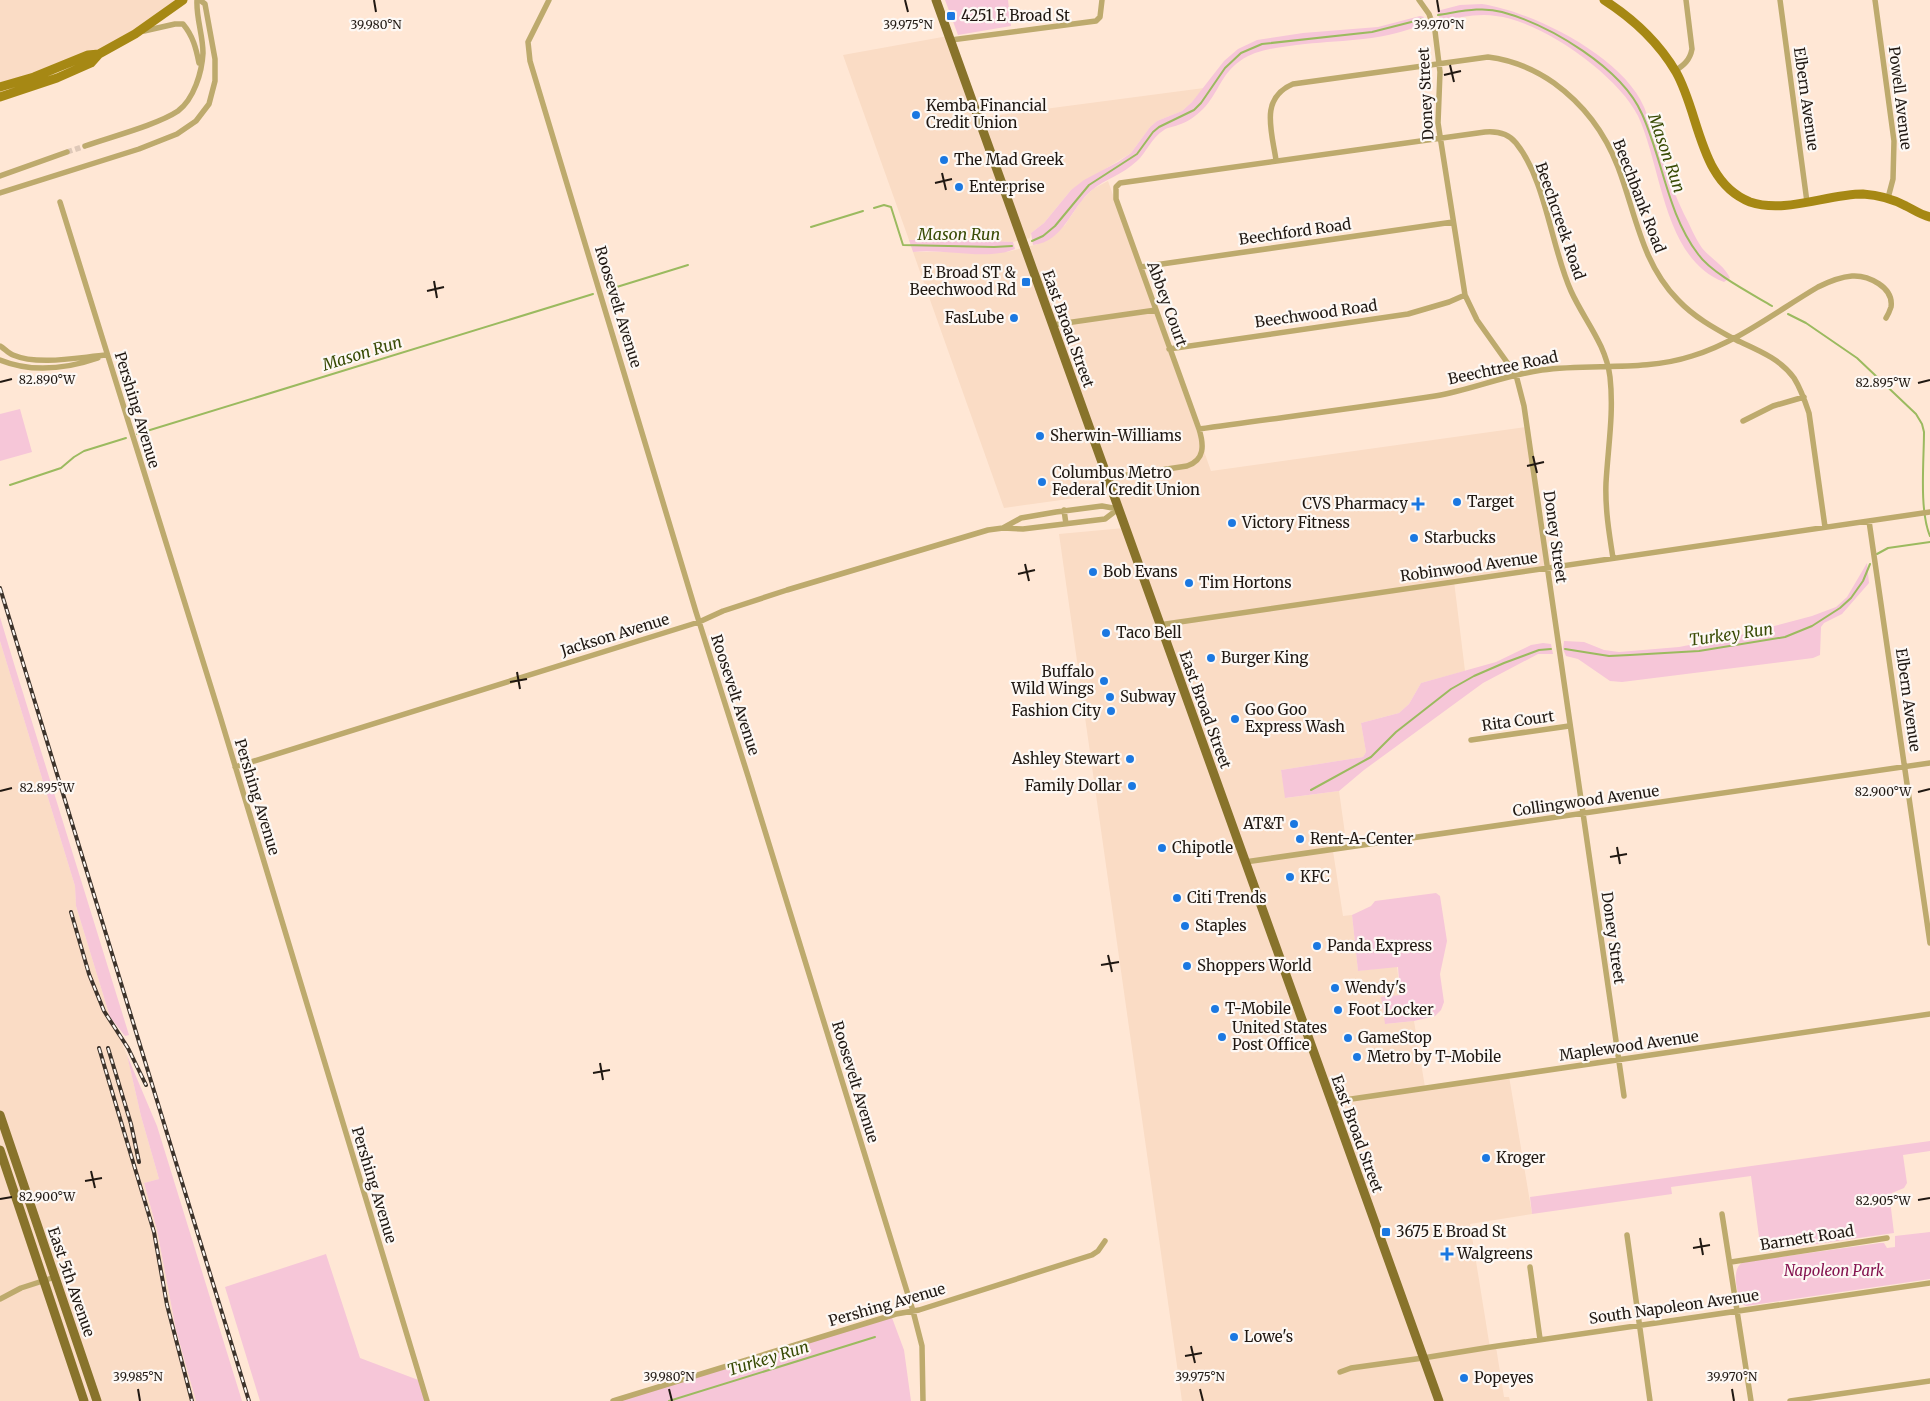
<svg xmlns="http://www.w3.org/2000/svg" width="1930" height="1401" font-family="Merriweather,serif">
	<style>
		.built { fill: #fadcc5 }
		.green { fill: #f6c6d8 }
		.lines { fill: none; stroke-linecap: round; stroke-linejoin: round }
		.stream { stroke: #9bba5f; stroke-width: 2 }
		.street-tunnel { stroke: #dec8b8; stroke-width: 5.5; stroke-dasharray: 5.5 3; stroke-linecap: butt }
		.street { stroke: #bdaa6d; stroke-width: 5.5 }
		.secondary { stroke: #a68814; stroke-width: 9 }
		.primary { stroke: #88732b; stroke-width: 9 }
		.rail-casing { stroke: #3d332b; stroke-width: 4 }
		.rail { stroke: #fdf8f4; stroke-width: 2; stroke-dasharray: 5.5; stroke-linecap: butt }
		.ticks { fill: none; stroke: #201812; stroke-width: 2 }
		.poi-dot { fill: #1b78e1; stroke: #fdf8f4; stroke-width: 2 }
		.labels { text-anchor: middle; stroke-width: 4.5; stroke-linejoin: round; paint-order: stroke }
		.poi-label { font-size: 15px; fill: #201812; stroke: #fdf8f4; text-anchor: start }
		.street-label { font-size: 15px; fill: #201812; stroke: #fdf8f4 }
		.park-label { font-size: 15px; font-style: italic; fill: #851451; stroke: #fdf8f4 }
		.water-label { font-size: 16px; font-style: italic; fill: #384b05; stroke: #fdf8f4 }
		.ticks-label { font-size: 12px; text-anchor: middle; fill: #201812; stroke: #fdf8f4; stroke-width: 4.5; stroke-linejoin: round; paint-order: stroke }
	</style>
	<rect width="100%" height="100%" fill="#ffe7d5"/>
	<path class="built" d="M 0,0 L 184,0 L 103,48 L 38,82 L 0,93 Z
		M 948,36 L 977,118 L 1204,88 L 1192,102 L 1182,111 L 1157,121 L 1150,127 L 1131,153 L 1071,190 L 1044,223 L 1031,233 L 1030,238 L 1013,242 L 948,239 L 909,240 L 843,55 Z
		M 1108,181 L 1211,471 L 1526,427 L 1545,567 L 1454,581 L 1465,671 L 1421,683 L 1409,704 L 1399,713 L 1361,723 L 1366,752 L 1363,757 L 1281,770 L 1286,798 L 1339,791 L 1347,848 L 1333,851 L 1343,916 L 1352,915 L 1358,971 L 1397,966 L 1400,995 L 1386,1024 L 1414,1021 L 1425,1087 L 1509,1076 L 1532,1214 L 1470,1224 L 1490,1348 L 1496,1347 L 1504,1397 L 1509,1397 L 1510,1401 L 1182,1401 L 1059,534 L 1124,528 L 1112,493 L 1004,508 L 913,252 L 1007,252 L 1038,244 L 1065,225 L 1082,200 L 1093,189 Z
		M 0,641 L 75,886 L 76,906 L 110,1017 L 127,1055 L 141,1116 L 159,1179 L 144,1183 L 157,1230 L 176,1330 L 196,1401 L 0,1401 Z"/>
	<path class="green" d="M 945,0 L 1008,0 L 1011,26 L 958,35 Z
		M 1482,4 C 1534,12 1623,57 1644,107 C 1659,142 1667,180 1684,214 C 1690,225 1695,238 1702,248 C 1711,259 1724,265 1730,278 L 1724,282 C 1663,259 1662,167 1638,116 C 1618,75 1542,21 1496,16 C 1478,13 1458,18 1440,21 L 1437,11 L 1460,5 Z
		M 1420,16 L 1424,17 L 1424,23 C 1388,41 1344,40 1305,44 C 1283,47 1258,48 1240,61 C 1221,74 1218,94 1203,109 C 1196,116 1188,122 1178,125 C 1173,127 1168,127 1164,130 C 1151,138 1147,152 1137,161 C 1122,175 1105,179 1092,190 C 1071,207 1064,242 1033,245 L 1031,233 L 1044,223 L 1071,190 L 1084,180 L 1118,162 L 1131,153 L 1150,127 L 1157,121 L 1182,111 L 1192,102 L 1224,61 L 1238,49 L 1257,40 L 1303,33 L 1378,27 Z
		M 948,239 L 1013,242 L 1015,249 C 988,261 943,248 913,252 L 909,240 Z
		M 20,409 L 32,452 L 0,461 L 0,414 Z
		M 1867,563 L 1869,583 L 1842,614 L 1824,623 L 1821,627 L 1820,655 L 1813,658 L 1622,682 L 1610,681 L 1578,659 L 1566,656 L 1563,649 L 1564,641 L 1584,642 L 1604,650 L 1619,652 L 1679,647 L 1740,635 L 1812,616 L 1836,607 L 1847,597 Z
		M 0,617 L 15,667 L 129,1035 L 125,1036 L 110,1017 L 76,906 L 75,886 L 0,641 Z
		M 1543,643 L 1551,644 L 1553,654 L 1538,654 L 1483,683 L 1364,770 L 1339,791 L 1285,798 L 1281,770 L 1363,757 L 1366,752 L 1361,723 L 1399,713 L 1409,704 L 1421,683 L 1496,662 L 1531,645 Z
		M 1436,893 L 1440,896 L 1447,941 L 1440,974 L 1444,1002 L 1441,1010 L 1435,1016 L 1414,1021 L 1385,1024 L 1381,997 L 1400,995 L 1398,967 L 1358,971 L 1352,915 L 1371,906 L 1375,901 Z
		M 127,1055 L 157,1126 L 242,1401 L 196,1401 L 176,1330 L 157,1230 L 144,1183 L 159,1179 L 141,1116 Z
		M 1930,1141 L 1930,1151 L 1903,1155 L 1907,1183 L 1904,1188 L 1892,1193 L 1890,1200 L 1894,1233 L 1761,1252 L 1751,1176 L 1671,1187 L 1672,1194 L 1532,1214 L 1530,1197 Z
		M 1930,1232 L 1930,1279 L 1746,1306 L 1740,1303 C 1738,1291 1730,1270 1743,1262 L 1880,1243 L 1884,1243 L 1887,1248 L 1895,1247 L 1895,1236 Z
		M 326,1254 L 360,1358 L 421,1381 L 427,1401 L 260,1401 L 225,1287 Z
		M 891,1315 L 904,1350 L 911,1401 L 613,1401 Z"/>
	<g class="lines">
		<path class="stream" d="M 1438,15 C 1459,12 1481,6 1502,12 C 1550,25 1622,68 1642,114 C 1663,160 1667,213 1698,254 C 1711,273 1752,294 1772,306
			M 874,208 L 884,205 L 891,207 L 903,245 L 994,247 L 1012,246
			M 811,227 L 863,211
			M 1032,241 L 1043,236 L 1055,226 L 1089,185 L 1137,154 L 1153,132 L 1159,127 L 1194,110 L 1201,103 L 1225,68 L 1241,53 L 1262,44 L 1372,32 L 1423,19
			M 607,290 L 688,265
			M 1788,314 L 1806,323 L 1857,358 L 1916,414 L 1922,424 L 1924,432 C 1924,461 1919,510 1930,536
			M 137,434 L 593,294
			M 10,485 L 61,468 L 74,457 L 84,451 L 126,438
			M 1877,554 L 1888,548 L 1930,542
			M 1565,649 L 1609,656 L 1630,655 L 1699,651 L 1785,637 L 1812,626 L 1840,608 L 1851,598 L 1863,581 L 1870,564
			M 1311,790 L 1371,757 L 1396,732 L 1451,689 L 1474,676 L 1504,663 L 1539,650 L 1551,649
			M 669,1401 L 875,1337"/>
		<path class="street-tunnel" d="M 67,152 L 85,146"/>
		<path class="street" d="M 549,0 L 528,42 L 530,61 L 696,612 L 748,776 L 913,1311 L 922,1346 L 923,1401
			M 1419,0 L 1429,14 L 1435,31 L 1440,72 L 1438,123 L 1465,295 L 1477,320 L 1516,375 L 1524,406 L 1624,1096
			M 1780,0 L 1807,202
			M 1875,0 L 1894,141 L 1893,179 L 1888,198
			M 144,31 L 175,24 L 183,24 C 193,36 196,48 199,63
			M 951,40 L 1096,21 L 1100,17 L 1102,0
			M 1675,71 C 1684,65 1690,60 1692,49 L 1686,0
			M 85,146 C 110,137 157,125 178,111 C 194,99 202,72 203,53 C 203,35 196,18 197,0
			M 1276,160 C 1272,132 1259,98 1293,84 L 1488,57 C 1512,60 1534,69 1554,83 C 1583,104 1605,133 1618,167 C 1636,214 1641,262 1678,300 C 1694,317 1714,328 1734,339 C 1755,349 1780,358 1794,378 C 1801,389 1805,401 1809,413 L 1825,527
			M 0,176 L 67,152
			M 0,193 L 139,149 L 177,134 L 196,121 L 209,104 L 215,81 L 215,59 L 205,4 L 200,0
			M 60,202 L 220,716 L 427,1401
			M 1141,267 L 1453,222
			M 1052,325 L 1156,310
			M 0,346 C 4,348 8,353 13,355 C 39,366 80,357 107,355
			M 1169,349 L 1408,314 L 1449,302 L 1465,295
			M 0,360 C 32,373 66,369 98,358
			M 1743,421 L 1773,406 L 1804,397
			M 1199,429 C 1277,418 1357,408 1435,396 C 1471,390 1505,375 1542,370 C 1592,363 1643,372 1692,356 C 1738,342 1777,311 1818,287 C 1828,282 1840,277 1852,276 C 1868,275 1894,287 1891,307 C 1890,310 1888,315 1886,318
			M 1107,478 L 1187,466 C 1205,460 1204,445 1199,429 L 1116,199 L 1116,187 L 1120,183 L 1485,132 C 1497,131 1508,133 1516,143 C 1546,180 1551,247 1571,291 C 1584,320 1606,344 1610,377 C 1614,413 1608,447 1606,483 C 1605,508 1609,533 1613,558
			M 1064,510 L 1066,524
			M 1869,521 L 1930,943
			M 1003,528 L 1021,518 L 1056,512 L 1102,506 L 1118,509
			M 1159,625 L 1930,512
			M 1471,740 L 1569,726
			M 235,767 L 699,622 L 723,611 L 787,590 L 988,530 L 1003,528 L 1023,529 L 1105,519 L 1118,509
			M 1245,862 L 1930,763
			M 1331,1102 L 1930,1014
			M 1722,1214 L 1751,1401
			M 1627,1235 L 1650,1401
			M 1731,1262 L 1887,1238
			M 1530,1267 L 1540,1339
			M 0,1299 L 21,1288 L 55,1277
			M 1340,1372 L 1351,1368 L 1423,1358 L 1491,1347 L 1930,1283
			M 613,1401 L 896,1314 L 919,1310 L 1092,1255 L 1098,1251 L 1105,1241
			M 1790,1401 L 1930,1381"/>
		<path class="secondary" d="M 1604,0 C 1632,18 1659,43 1676,72 C 1700,114 1699,182 1750,202 C 1785,214 1827,194 1863,194 C 1878,195 1893,199 1906,206 C 1914,210 1921,215 1930,217
			M 0,87 L 34,77 L 88,55 L 99,54
			M 0,97 L 57,78 L 91,63 L 99,54 L 135,34 L 183,0"/>
		<path class="primary" d="M 936,0 L 1439,1401
			M 0,1115 L 97,1401
			M 0,1150 L 84,1401"/>
		<g class="rail-casing">
			<path id="rail" d="M 0,588 L 249,1401
				M 71,912 L 89,974 L 104,1011 L 128,1048 L 146,1085
				M 99,1048 L 154,1232 L 167,1305 L 192,1401
				M 108,1048 L 131,1124 L 139,1162"/>
		</g>
		<use href="#rail" class="rail"/>
	</g>
	<path class="ticks" d="M 374,0 L 376,12M 905,0 L 908,12M 1437,0 L 1439,12M 1450,65 L 1454,82M 1444,75 L 1461,71M 942,173 L 946,190M 935,183 L 952,179M 434,281 L 437,298M 427,291 L 444,287M 0,382 L 12,379M 1918,383 L 1930,380M 1533,456 L 1537,473M 1527,466 L 1544,462M 1025,564 L 1029,581M 1018,574 L 1035,570M 517,672 L 520,689M 510,682 L 527,679M 0,791 L 12,788M 1918,792 L 1930,789M 1617,847 L 1620,864M 1610,857 L 1627,854M 1108,955 L 1112,972M 1101,965 L 1119,962M 600,1063 L 603,1080M 593,1073 L 610,1070M 91,1171 L 95,1188M 85,1181 L 102,1178M 0,1199 L 12,1197M 1918,1200 L 1930,1198M 1700,1238 L 1703,1255M 1693,1248 L 1710,1245M 1191,1346 L 1195,1363M 1185,1356 L 1202,1353M 138,1389 L 140,1401M 669,1389 L 672,1401M 1200,1389 L 1203,1401M 1732,1389 L 1734,1401"/>
	<g class="poi-dot">
		<rect x="946" y="11" width="10" height="10" rx="2.5"/>
		<circle cx="916" cy="115" r="5"/>
		<circle cx="944" cy="160" r="5"/>
		<circle cx="959" cy="187" r="5"/>
		<rect x="1021" y="277" width="10" height="10" rx="2.5"/>
		<circle cx="1014" cy="318" r="5"/>
		<circle cx="1040" cy="436" r="5"/>
		<circle cx="1042" cy="482" r="5"/>
		<circle cx="1457" cy="502" r="5"/>
		<path d="M1415.5 496.5h5v5h5v5h-5v5h-5v-5h-5v-5h5z"/>
		<circle cx="1232" cy="523" r="5"/>
		<circle cx="1414" cy="538" r="5"/>
		<circle cx="1093" cy="572" r="5"/>
		<circle cx="1189" cy="583" r="5"/>
		<circle cx="1106" cy="633" r="5"/>
		<circle cx="1211" cy="658" r="5"/>
		<circle cx="1104" cy="681" r="5"/>
		<circle cx="1110" cy="697" r="5"/>
		<circle cx="1111" cy="711" r="5"/>
		<circle cx="1235" cy="719" r="5"/>
		<circle cx="1130" cy="759" r="5"/>
		<circle cx="1132" cy="786" r="5"/>
		<circle cx="1294" cy="824" r="5"/>
		<circle cx="1300" cy="839" r="5"/>
		<circle cx="1162" cy="848" r="5"/>
		<circle cx="1290" cy="877" r="5"/>
		<circle cx="1177" cy="898" r="5"/>
		<circle cx="1185" cy="926" r="5"/>
		<circle cx="1317" cy="946" r="5"/>
		<circle cx="1187" cy="966" r="5"/>
		<circle cx="1335" cy="988" r="5"/>
		<circle cx="1215" cy="1009" r="5"/>
		<circle cx="1338" cy="1010" r="5"/>
		<circle cx="1222" cy="1037" r="5"/>
		<circle cx="1348" cy="1038" r="5"/>
		<circle cx="1357" cy="1057" r="5"/>
		<circle cx="1486" cy="1158" r="5"/>
		<rect x="1381" y="1227" width="10" height="10" rx="2.5"/>
		<path d="M1444.5 1246.5h5v5h5v5h-5v5h-5v-5h-5v-5h5z"/>
		<circle cx="1234" cy="1337" r="5"/>
		<circle cx="1464" cy="1378" r="5"/>
	</g>
	<g class="labels">
		<g class="poi-label">
			<text x="961" y="21">4251 E Broad St</text>
			<text x="926" y="111">Kemba Financial<tspan x="926" dy="17">Credit Union</tspan></text>
			<text x="954" y="165">The Mad Greek</text>
			<text x="969" y="192">Enterprise</text>
			<text x="1016" y="278" text-anchor="end">E Broad ST &amp;<tspan x="1016" dy="17">Beechwood Rd</tspan></text>
			<text x="1004" y="323" text-anchor="end">FasLube</text>
			<text x="1050" y="441">Sherwin-Williams</text>
			<text x="1052" y="478">Columbus Metro<tspan x="1052" dy="17">Federal Credit Union</tspan></text>
			<text x="1467" y="507">Target</text>
			<text x="1408" y="509" text-anchor="end">CVS Pharmacy</text>
			<text x="1242" y="528">Victory Fitness</text>
			<text x="1424" y="543">Starbucks</text>
			<text x="1103" y="577">Bob Evans</text>
			<text x="1199" y="588">Tim Hortons</text>
			<text x="1116" y="638">Taco Bell</text>
			<text x="1221" y="663">Burger King</text>
			<text x="1094" y="677" text-anchor="end">Buffalo<tspan x="1094" dy="17">Wild Wings</tspan></text>
			<text x="1120" y="702">Subway</text>
			<text x="1245" y="715">Goo Goo<tspan x="1245" dy="17">Express Wash</tspan></text>
			<text x="1101" y="716" text-anchor="end">Fashion City</text>
			<text x="1120" y="764" text-anchor="end">Ashley Stewart</text>
			<text x="1122" y="791" text-anchor="end">Family Dollar</text>
			<text x="1284" y="829" text-anchor="end">AT&amp;T</text>
			<text x="1310" y="844">Rent-A-Center</text>
			<text x="1172" y="853">Chipotle</text>
			<text x="1300" y="882">KFC</text>
			<text x="1187" y="903">Citi Trends</text>
			<text x="1195" y="931">Staples</text>
			<text x="1327" y="951">Panda Express</text>
			<text x="1197" y="971">Shoppers World</text>
			<text x="1345" y="993">Wendy's</text>
			<text x="1225" y="1014">T-Mobile</text>
			<text x="1348" y="1015">Foot Locker</text>
			<text x="1232" y="1033">United States<tspan x="1232" dy="17">Post Office</tspan></text>
			<text x="1358" y="1043">GameStop</text>
			<text x="1367" y="1062">Metro by T-Mobile</text>
			<text x="1496" y="1163">Kroger</text>
			<text x="1396" y="1237">3675 E Broad St</text>
			<text x="1457" y="1259">Walgreens</text>
			<text x="1244" y="1342">Lowe's</text>
			<text x="1474" y="1383">Popeyes</text>
		</g>
		<g class="street-label">
			<text transform="translate(1426 94) rotate(-93)" y="5">Doney Street</text>
			<text transform="translate(1900 98) rotate(83)" y="5">Powell Avenue</text>
			<text transform="translate(1806 99) rotate(82)" y="5">Elbern Avenue</text>
			<text transform="translate(1639 196) rotate(69)" y="5">Beechbank Road</text>
			<text transform="translate(1560 221) rotate(71)" y="5">Beechcreek Road</text>
			<text transform="translate(1295 232) rotate(-8)" y="5">Beechford Road</text>
			<text transform="translate(1167 304) rotate(70)" y="5">Abbey Court</text>
			<text transform="translate(618 307) rotate(73)" y="5">Roosevelt Avenue</text>
			<text transform="translate(1316 314) rotate(-8)" y="5">Beechwood Road</text>
			<text transform="translate(1068 329) rotate(70)" y="5">East Broad Street</text>
			<text transform="translate(1503 368) rotate(-12)" y="5">Beechtree Road</text>
			<text transform="translate(137 410) rotate(73)" y="5">Pershing Avenue</text>
			<text transform="translate(1555 537) rotate(82)" y="5">Doney Street</text>
			<text transform="translate(1469 567) rotate(-8)" y="5">Robinwood Avenue</text>
			<text transform="translate(615 635) rotate(-17)" y="5">Jackson Avenue</text>
			<text transform="translate(735 695) rotate(72)" y="5">Roosevelt Avenue</text>
			<text transform="translate(1908 700) rotate(82)" y="5">Elbern Avenue</text>
			<text transform="translate(1205 710) rotate(70)" y="5">East Broad Street</text>
			<text transform="translate(1518 721) rotate(-8)" y="5">Rita Court</text>
			<text transform="translate(257 797) rotate(73)" y="5">Pershing Avenue</text>
			<text transform="translate(1586 801) rotate(-8)" y="5">Collingwood Avenue</text>
			<text transform="translate(1613 938) rotate(82)" y="5">Doney Street</text>
			<text transform="translate(1629 1046) rotate(-8)" y="5">Maplewood Avenue</text>
			<text transform="translate(855 1082) rotate(73)" y="5">Roosevelt Avenue</text>
			<text transform="translate(1357 1134) rotate(70)" y="5">East Broad Street</text>
			<text transform="translate(374 1185) rotate(73)" y="5">Pershing Avenue</text>
			<text transform="translate(1807 1238) rotate(-9)" y="5">Barnett Road</text>
			<text transform="translate(71 1282) rotate(71)" y="5">East 5th Avenue</text>
			<text transform="translate(887 1305) rotate(-16)" y="5">Pershing Avenue</text>
			<text transform="translate(1674 1307) rotate(-8)" y="5">South Napoleon Avenue</text>
		</g>
		<g class="park-label">
			<text x="1834" y="1276">Napoleon Park</text>
		</g>
		<g class="water-label">
			<text transform="translate(1667 153) rotate(71)" y="6">Mason Run</text>
			<text x="959" y="240">Mason Run</text>
			<text transform="translate(362 353) rotate(-17)" y="6">Mason Run</text>
			<text transform="translate(1731 634) rotate(-8)" y="6">Turkey Run</text>
			<text transform="translate(768 1358) rotate(-17)" y="6">Turkey Run</text>
		</g>
	</g>
	<g class="ticks-label">
		<text x="376" y="29">39.980°N</text>
		<text x="908" y="29">39.975°N</text>
		<text x="1439" y="29">39.970°N</text>
		<text x="47" y="384">82.890°W</text>
		<text x="1883" y="387">82.895°W</text>
		<text x="47" y="792">82.895°W</text>
		<text x="1883" y="796">82.900°W</text>
		<text x="47" y="1201">82.900°W</text>
		<text x="1883" y="1205">82.905°W</text>
		<text x="138" y="1381">39.985°N</text>
		<text x="669" y="1381">39.980°N</text>
		<text x="1200" y="1381">39.975°N</text>
		<text x="1732" y="1381">39.970°N</text>
	</g>
</svg>
